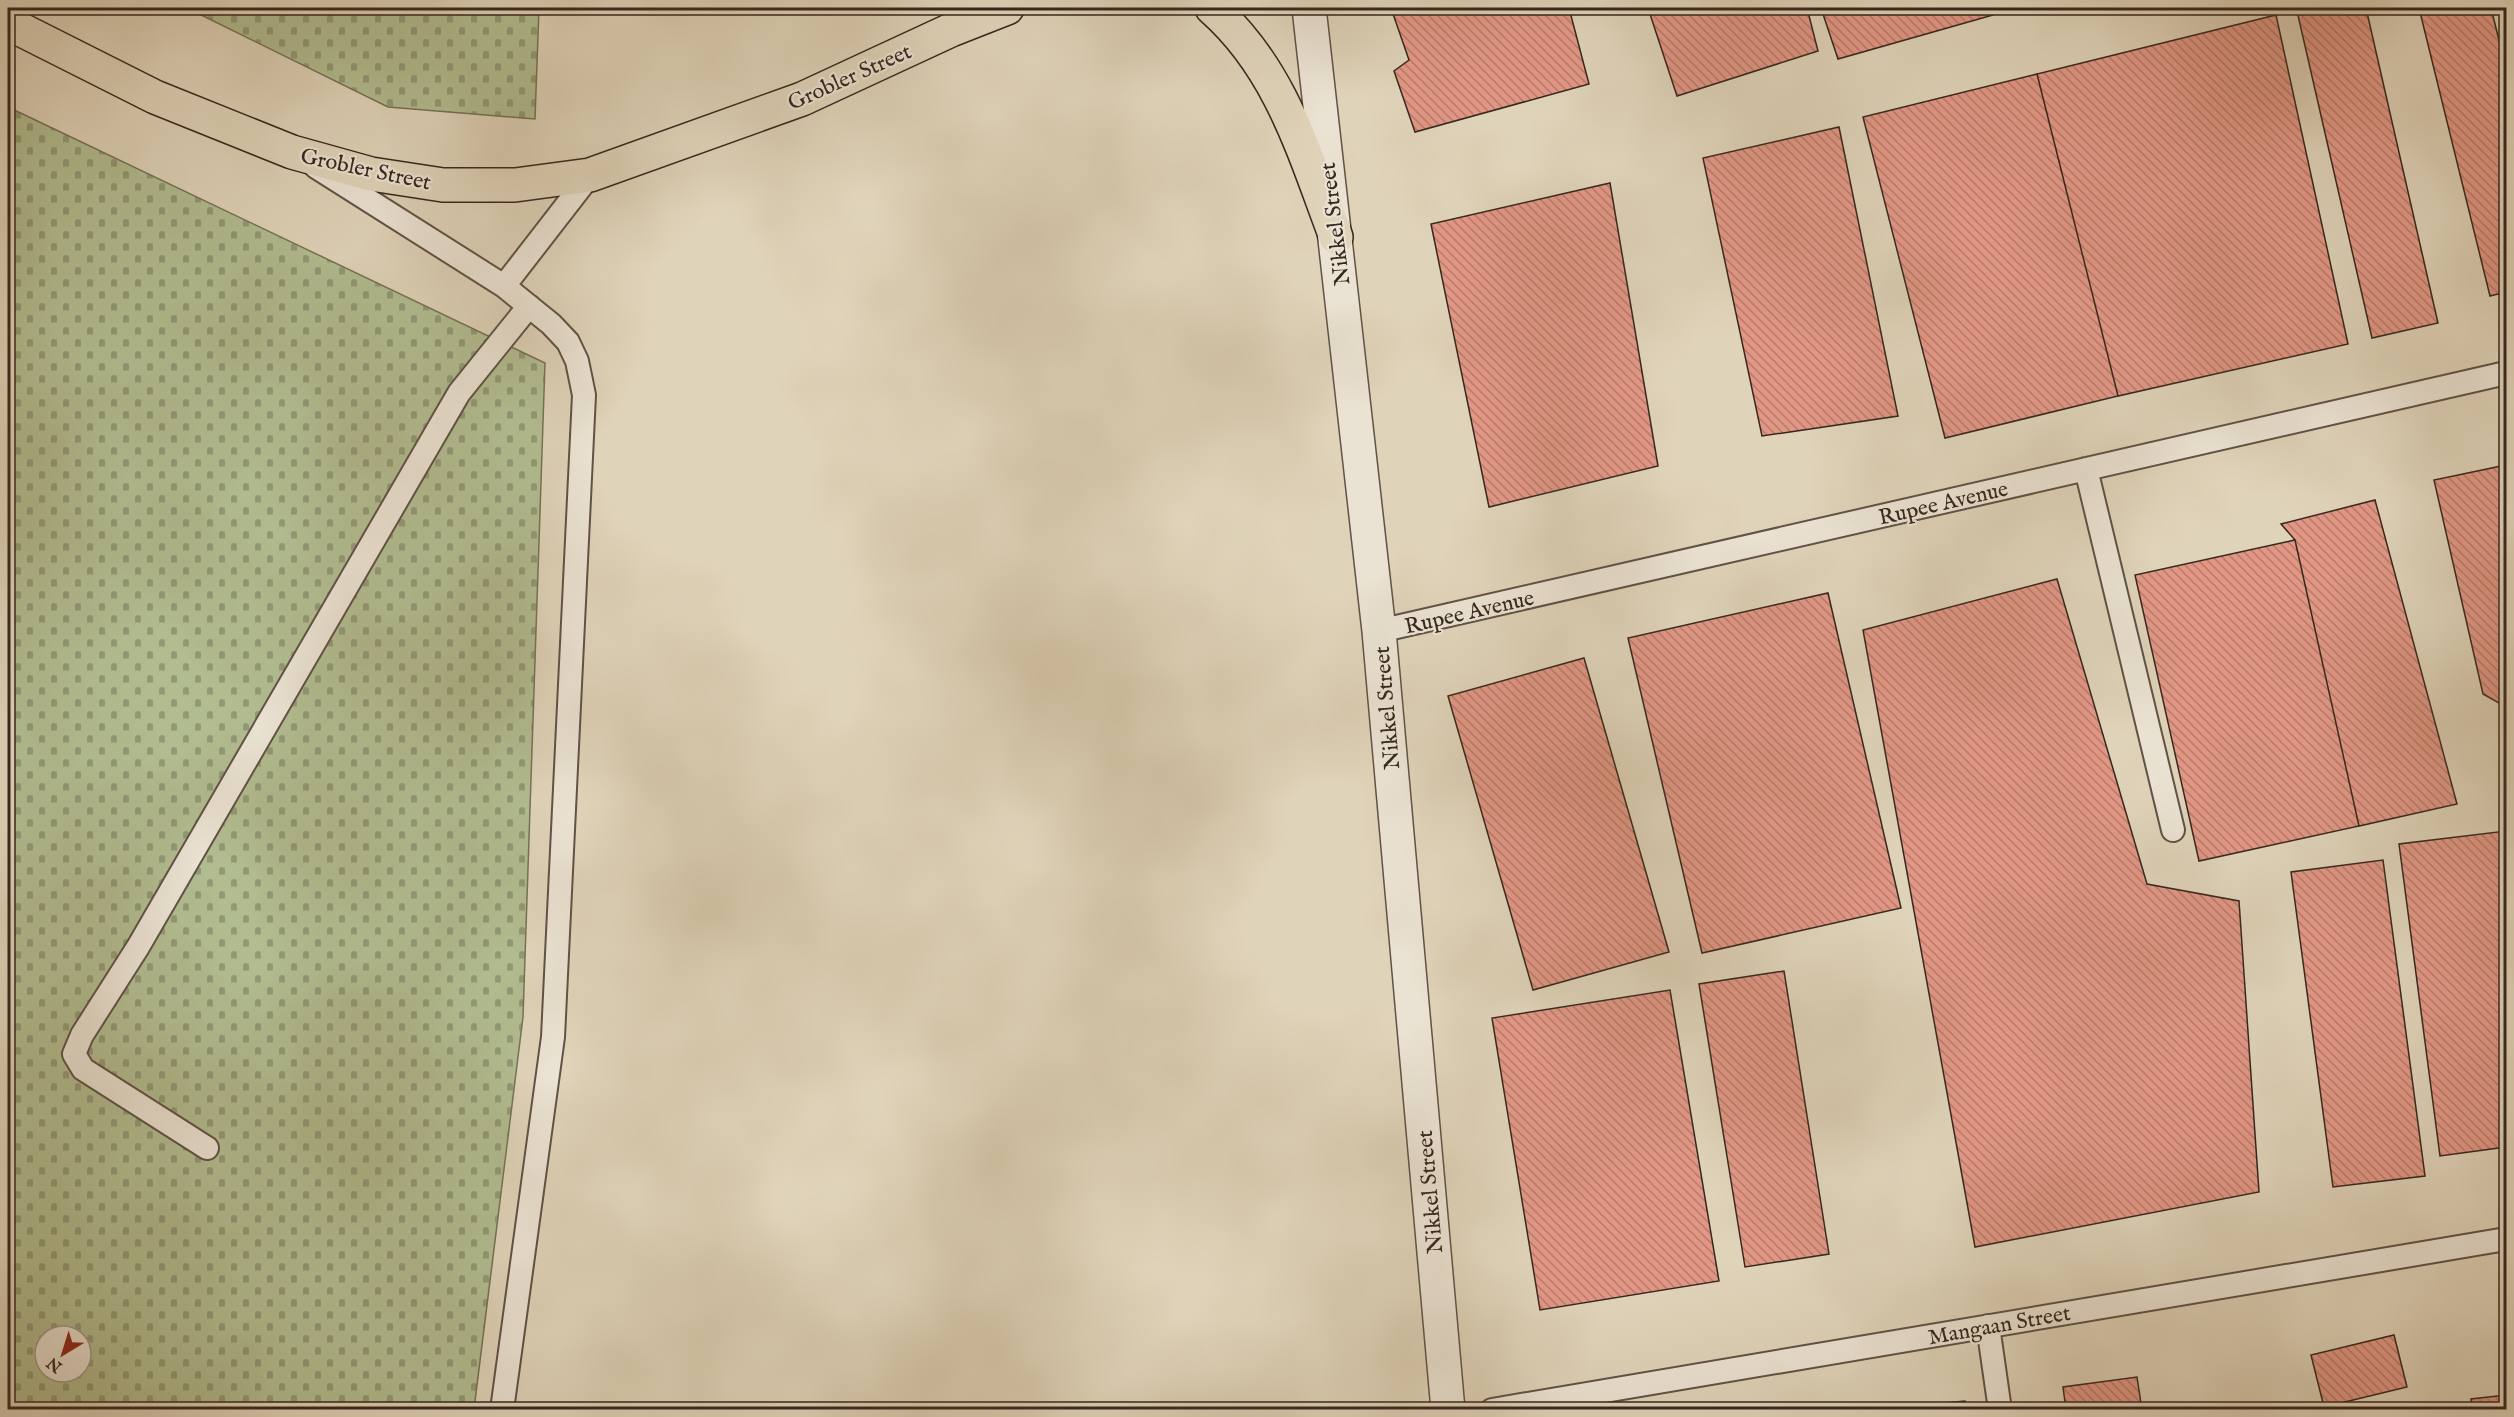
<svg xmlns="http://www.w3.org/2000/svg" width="2514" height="1417" font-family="'IM FELL English',serif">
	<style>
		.cemetery { fill: url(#cemetery-stones); stroke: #747258; stroke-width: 1.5; fill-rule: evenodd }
		.building { fill: url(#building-back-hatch); stroke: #36271f; stroke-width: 1.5 }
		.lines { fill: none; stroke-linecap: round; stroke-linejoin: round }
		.lane-casing { stroke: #605246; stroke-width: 26 }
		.street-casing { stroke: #605246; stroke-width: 36 }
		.primary-casing { stroke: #36271f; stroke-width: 36 }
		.lane { stroke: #eae2d2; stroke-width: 22 }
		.street { stroke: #eae2d2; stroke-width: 33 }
		.primary { stroke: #dfd3b9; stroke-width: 33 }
		.labels { text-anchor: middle; stroke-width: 4.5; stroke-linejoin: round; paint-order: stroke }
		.street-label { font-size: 22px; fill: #36271f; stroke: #eae2d2 }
	</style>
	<defs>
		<pattern id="cemetery-stones" width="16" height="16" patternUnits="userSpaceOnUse" patternTransform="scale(1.5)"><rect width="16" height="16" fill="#b1bc90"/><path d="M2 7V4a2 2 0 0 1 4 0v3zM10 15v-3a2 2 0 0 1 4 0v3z" fill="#919975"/></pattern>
		<pattern id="building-back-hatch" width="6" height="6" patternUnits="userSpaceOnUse" patternTransform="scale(1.5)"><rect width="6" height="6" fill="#e29785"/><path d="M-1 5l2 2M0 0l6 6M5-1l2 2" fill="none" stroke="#b87b6c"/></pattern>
	</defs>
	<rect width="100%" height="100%" fill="#dfd3b9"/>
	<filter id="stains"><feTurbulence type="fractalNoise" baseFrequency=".00333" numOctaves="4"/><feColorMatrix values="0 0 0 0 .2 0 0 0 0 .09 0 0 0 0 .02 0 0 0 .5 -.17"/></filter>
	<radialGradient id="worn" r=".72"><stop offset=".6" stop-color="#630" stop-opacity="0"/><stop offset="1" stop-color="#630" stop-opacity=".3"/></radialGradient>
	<path class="cemetery" d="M 187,8 L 539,8 L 535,119 L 388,107 Z
		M 8,107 L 545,363 L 523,1017 L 474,1409 L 8,1409 ZM 45,1336 L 81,1336 L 81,1372 L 45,1372 Z"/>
	<path class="building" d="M 1391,8 L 1569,8 L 1589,84 L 1415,132 L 1394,71 L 1409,60 Z
		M 1648,8 L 1807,8 L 1818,51 L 1677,96 Z
		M 1821,8 L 1991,8 L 1993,15 L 1838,59 Z
		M 2312,8 L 2366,8 L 2438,323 L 2372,338 L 2297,11 Z
		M 2419,8 L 2491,8 L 2506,68 L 2506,292 L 2490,296 Z
		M 2276,15 L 2348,344 L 2118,396 L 2037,74 Z
		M 2037,74 L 2118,396 L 1945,438 L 1863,117 Z
		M 1839,127 L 1898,416 L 1762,436 L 1703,158 Z
		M 1610,183 L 1658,466 L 1489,507 L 1431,224 Z
		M 2506,465 L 2506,707 L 2483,694 L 2434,480 Z
		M 2375,500 L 2457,804 L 2359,826 L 2295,540 L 2281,524 Z
		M 2295,540 L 2359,826 L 2199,861 L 2135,575 Z
		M 2057,579 L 2147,884 L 2239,901 L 2259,1192 L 1975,1247 L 1863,630 Z
		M 1828,593 L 1901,908 L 1702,953 L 1628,638 Z
		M 1584,658 L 1669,952 L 1533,990 L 1448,696 Z
		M 2506,831 L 2506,1147 L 2440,1156 L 2399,844 Z
		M 2383,860 L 2425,1176 L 2333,1187 L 2291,872 Z
		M 1784,971 L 1829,1254 L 1745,1267 L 1699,984 Z
		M 1670,990 L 1719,1281 L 1540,1310 L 1492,1018 Z
		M 2394,1335 L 2407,1387 L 2324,1407 L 2311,1355 Z
		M 2137,1377 L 2142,1410 L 2066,1410 L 2063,1387 Z
		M 2506,1395 L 2506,1410 L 2472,1410 L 2471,1399 Z
		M 1965,1401 L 1966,1410 L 1874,1409 Z"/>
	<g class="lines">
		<g class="lane-casing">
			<path id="lane" d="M 316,167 L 504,286 L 551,324 L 568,342 L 577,361 L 584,395 L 553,1037 L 502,1410
				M 504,286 L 590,175
				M 2086,469 L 2173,830
				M 1379,631 L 2506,373
				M 207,1148 L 83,1069 L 74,1054 L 82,1035 L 138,947 L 459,393 L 529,306
				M 1988,1326 L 2000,1410
				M 1492,1410 L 2506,1239"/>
		</g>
		<g class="street-casing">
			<path id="street" d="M 1309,8 L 1379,631 L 1448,1410"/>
		</g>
		<g class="primary-casing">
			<path id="primary" d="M 1212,8 C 1281,69 1304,153 1336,237
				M 8,23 L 155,97 L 292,152 L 371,174 L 443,185 L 515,185 L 590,175 L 802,99 L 951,30 L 1007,8"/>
		</g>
		<use href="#lane" class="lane"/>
		<use href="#street" class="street"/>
		<use href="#primary" class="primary"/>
	</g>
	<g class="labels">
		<g class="street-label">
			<text transform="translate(849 76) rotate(-24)" y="8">Grobler Street</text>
			<text transform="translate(366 168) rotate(12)" y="8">Grobler Street</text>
			<text transform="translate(1334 224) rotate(-97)" y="8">Nikkel Street</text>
			<text transform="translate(1943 502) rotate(-13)" y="8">Rupee Avenue</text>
			<text transform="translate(1469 611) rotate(-13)" y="8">Rupee Avenue</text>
			<text transform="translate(1386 708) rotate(-95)" y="8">Nikkel Street</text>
			<text transform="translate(1429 1192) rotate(-95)" y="8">Nikkel Street</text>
			<text transform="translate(1999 1324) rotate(-10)" y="8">Mangaan Street</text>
		</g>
	</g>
	<rect width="2514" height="1417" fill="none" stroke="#dfd3b9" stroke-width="30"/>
	<rect x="9" y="9" width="2496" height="1399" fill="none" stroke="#36271f" stroke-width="3"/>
	<rect x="15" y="15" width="2484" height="1387" fill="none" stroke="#36271f" stroke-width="1.5"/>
	<g transform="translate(63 1354) rotate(218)"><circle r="28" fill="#eae2d2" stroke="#a2978a" stroke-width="1.5"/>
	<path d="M0-4.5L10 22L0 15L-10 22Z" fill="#8f2418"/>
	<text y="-9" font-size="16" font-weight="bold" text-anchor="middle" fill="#36271f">N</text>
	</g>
	<rect width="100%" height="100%" filter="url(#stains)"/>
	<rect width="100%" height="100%" fill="url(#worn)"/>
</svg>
